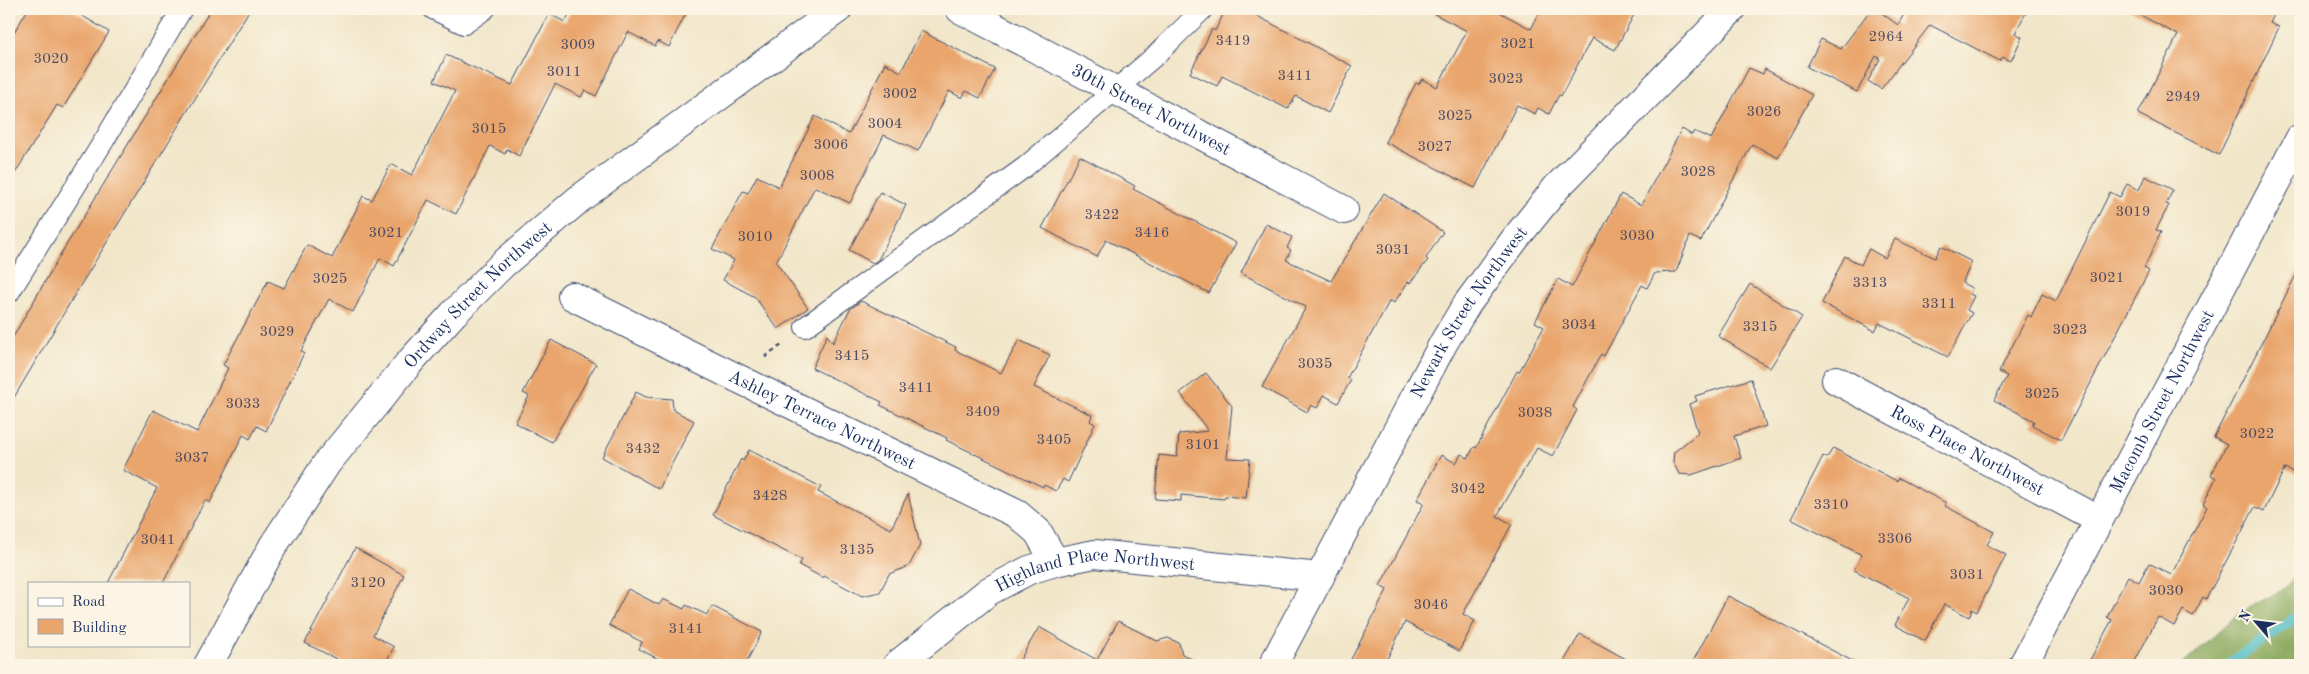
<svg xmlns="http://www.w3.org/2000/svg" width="2309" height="674" font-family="'Old Standard TT',serif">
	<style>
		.forest { fill: #88a75a; stroke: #526b5c }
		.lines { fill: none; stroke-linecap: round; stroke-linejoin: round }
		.stream { stroke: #51bfc7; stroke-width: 10 }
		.building { fill: #e9a56c }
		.lane-casing { stroke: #3b4a6e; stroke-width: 22 }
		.street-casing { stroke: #3b4a6e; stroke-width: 30 }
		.secondary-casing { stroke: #3b4a6e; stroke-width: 30 }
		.path { stroke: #3b4a6e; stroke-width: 3; stroke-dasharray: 4 4; stroke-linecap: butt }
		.lane { stroke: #fff; stroke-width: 20 }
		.street { stroke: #fff; stroke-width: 28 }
		.secondary { stroke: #fff; stroke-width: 28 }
		.labels { text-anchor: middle; stroke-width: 5; stroke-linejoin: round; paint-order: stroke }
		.number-label { font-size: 15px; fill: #4e4c62 }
		.street-label { font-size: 18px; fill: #1b2f5e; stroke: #fcf5e5 }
	</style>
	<rect width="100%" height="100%" fill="#fcf5e5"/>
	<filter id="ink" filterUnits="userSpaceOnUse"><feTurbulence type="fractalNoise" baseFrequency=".02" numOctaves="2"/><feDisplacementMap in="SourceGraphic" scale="10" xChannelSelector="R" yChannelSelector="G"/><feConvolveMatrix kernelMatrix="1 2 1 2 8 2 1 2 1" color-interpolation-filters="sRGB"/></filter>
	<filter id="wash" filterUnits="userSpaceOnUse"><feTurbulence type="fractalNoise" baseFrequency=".0096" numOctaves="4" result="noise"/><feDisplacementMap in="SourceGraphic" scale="20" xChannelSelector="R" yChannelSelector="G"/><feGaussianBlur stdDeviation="1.12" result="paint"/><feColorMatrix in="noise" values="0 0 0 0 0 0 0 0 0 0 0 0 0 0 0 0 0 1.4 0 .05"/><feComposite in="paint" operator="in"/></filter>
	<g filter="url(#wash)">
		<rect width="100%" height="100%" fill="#f1e6c9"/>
		<path class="forest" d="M 2300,525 L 2300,665 L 2182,665 L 2238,614 L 2285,588 L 2296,574 Z"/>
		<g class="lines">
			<path class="stream" d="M 2227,665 L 2300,614"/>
		</g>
		<g id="blocks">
			<path class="building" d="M 28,9 L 71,9 L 109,32 L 63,108 L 57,105 L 9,183 L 9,41 Z
				M 211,9 L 250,9 L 77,291 L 9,406 L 9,344 L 62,252 Z
				M 572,9 L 688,9 L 669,47 L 658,41 L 655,46 L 628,32 L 596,96 L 585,90 L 581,97 L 555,84 L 519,156 L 507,149 L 505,154 L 490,146 L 456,214 L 428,200 L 394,266 L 380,258 L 353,312 L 329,299 L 301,351 L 304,353 L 266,431 L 257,426 L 250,439 L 243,435 L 210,503 L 205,500 L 163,583 L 108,583 L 157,488 L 123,470 L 153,410 L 197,432 L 228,368 L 223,365 L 268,281 L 284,288 L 307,245 L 332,258 L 363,196 L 372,200 L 391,164 L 412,175 L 455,91 L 434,81 L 446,55 L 512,85 L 549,14 L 565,22 Z
				M 1226,9 L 1244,9 L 1352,66 L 1328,113 L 1296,96 L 1288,109 L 1222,76 L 1217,86 L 1190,73 L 1212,29 L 1215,31 Z
				M 1425,9 L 1494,9 L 1531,29 L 1541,10 L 1539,9 L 1637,9 L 1615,50 L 1592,38 L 1561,96 L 1559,95 L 1549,114 L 1538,108 L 1535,114 L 1517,105 L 1475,188 L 1385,142 L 1416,83 L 1419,84 L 1422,79 L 1437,87 L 1467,31 Z
				M 1871,9 L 1876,9 L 1898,25 L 1905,12 L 1898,9 L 2028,9 L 2015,33 L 2022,37 L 2011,61 L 2003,57 L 2000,61 L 1930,25 L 1881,89 L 1868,81 L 1880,59 L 1876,56 L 1857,92 L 1807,67 L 1821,39 L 1841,49 Z
				M 2129,9 L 2277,9 L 2270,23 L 2279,27 L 2219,155 L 2138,114 L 2178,35 Z
				M 921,31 L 995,69 L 980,98 L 966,91 L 962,98 L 949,91 L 918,151 L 884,135 L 850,203 L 815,187 L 776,262 L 808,308 L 778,329 L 755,297 L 723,280 L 734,260 L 712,249 L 743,191 L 748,193 L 757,176 L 779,187 L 815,116 L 849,134 L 885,63 L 901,72 Z
				M 1749,68 L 1763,74 L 1765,69 L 1812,95 L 1778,158 L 1752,144 L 1701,241 L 1690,236 L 1676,272 L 1655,273 L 1647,288 L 1642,285 L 1604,356 L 1601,354 L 1573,407 L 1577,410 L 1553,456 L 1537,448 L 1497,516 L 1512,524 L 1463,614 L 1475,621 L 1459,651 L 1405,622 L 1384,665 L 1348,665 L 1387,590 L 1380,586 L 1424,503 L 1417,500 L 1441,455 L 1456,463 L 1461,454 L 1468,458 L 1474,447 L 1476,448 L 1517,371 L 1519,372 L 1544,327 L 1535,322 L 1558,279 L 1572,287 L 1621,194 L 1641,205 L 1682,129 L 1692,135 L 1694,131 L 1711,139 Z
				M 1080,156 L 1135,186 L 1133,189 L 1236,243 L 1209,293 L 1106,240 L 1097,257 L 1042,228 Z
				M 2145,176 L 2173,190 L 2166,204 L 2169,205 L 2156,230 L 2161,232 L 2144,268 L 2149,271 L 2061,440 L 2032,425 L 2034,421 L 1994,400 L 2007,376 L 1999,372 L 2028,315 L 2031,317 L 2042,294 L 2056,301 L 2110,192 L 2120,197 L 2127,184 L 2139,190 Z
				M 880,192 L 906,205 L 878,260 L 873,263 L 849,250 Z
				M 1384,193 L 1443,232 L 1426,258 L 1428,260 L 1410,283 L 1408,282 L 1394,303 L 1390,300 L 1347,378 L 1351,380 L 1338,403 L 1324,395 L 1317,408 L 1311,405 L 1307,412 L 1262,387 L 1306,307 L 1241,273 L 1266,224 L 1292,237 L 1287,248 L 1291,250 L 1286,260 L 1331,281 Z
				M 1895,239 L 1935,258 L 1941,246 L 1972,262 L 1962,283 L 1972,288 L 1970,294 L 1974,296 L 1967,310 L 1972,313 L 1948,357 L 1879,323 L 1875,331 L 1822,303 L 1845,256 L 1861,265 L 1869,249 L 1885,258 Z
				M 2300,267 L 2300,476 L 2285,468 L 2264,511 L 2255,507 L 2206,599 L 2203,597 L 2193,616 L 2183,610 L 2174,626 L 2158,617 L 2133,665 L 2087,665 L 2112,620 L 2107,617 L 2128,576 L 2139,582 L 2149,563 L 2171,575 L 2207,507 L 2203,504 L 2216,478 L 2211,475 L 2227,444 L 2214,437 Z
				M 1750,284 L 1802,317 L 1770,368 L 1718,336 Z
				M 861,301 L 956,347 L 955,350 L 1001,373 L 1019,340 L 1050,355 L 1034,387 L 1092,415 L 1090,421 L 1095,424 L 1068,482 L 1063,479 L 1056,491 L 1044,485 L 1043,487 L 946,440 L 947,438 L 880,405 L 882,402 L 812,368 L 827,335 L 833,343 L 850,309 Z
				M 551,340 L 596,364 L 552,442 L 515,423 L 529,396 L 523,393 Z
				M 1206,373 L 1232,406 L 1227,458 L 1250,459 L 1246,498 L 1225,496 L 1224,499 L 1181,495 L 1181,501 L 1155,499 L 1159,455 L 1177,457 L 1179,434 L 1208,431 L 1180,393 Z
				M 1751,379 L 1766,426 L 1734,436 L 1741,458 L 1691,475 L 1679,474 L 1673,462 L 1674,452 L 1698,433 L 1689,404 L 1697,401 L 1695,396 Z
				M 636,392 L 646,397 L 672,399 L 673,410 L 694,421 L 659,489 L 602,457 Z
				M 1833,448 L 1897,481 L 1899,478 L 1946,503 L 1945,506 L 1994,532 L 1987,545 L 2006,555 L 1977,612 L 1972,609 L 1969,617 L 1944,604 L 1925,641 L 1895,625 L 1909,598 L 1854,570 L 1862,555 L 1791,519 L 1823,456 L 1827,458 Z
				M 749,450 L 821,487 L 818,492 L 891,529 L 908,494 L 920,545 L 909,566 L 889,574 L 880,592 L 862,596 L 824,576 L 823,578 L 799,565 L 802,560 L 713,515 L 741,459 L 743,461 Z
				M 355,548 L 404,575 L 373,635 L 394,647 L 384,665 L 348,665 L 305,643 Z
				M 628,589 L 659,605 L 663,599 L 684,609 L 686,605 L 707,615 L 712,606 L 762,632 L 745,665 L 670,665 L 639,649 L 642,642 L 609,625 Z
				M 1728,596 L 1860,665 L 1691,665 Z
				M 1118,621 L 1157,641 L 1168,638 L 1179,643 L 1182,654 L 1204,665 L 1017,665 L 1039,627 L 1097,660 Z
				M 1580,634 L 1637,665 L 1562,665 Z"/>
		</g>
	</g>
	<g filter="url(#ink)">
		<use href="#blocks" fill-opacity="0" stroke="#3b4a6e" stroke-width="1"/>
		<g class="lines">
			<g class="lane-casing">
				<path id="lane" d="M 433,9 L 464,24 L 485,9
					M 9,293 L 105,139 L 182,9
					M 805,327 L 1025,167 L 1155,56 L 1203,9"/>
			</g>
			<g class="street-casing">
				<g id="street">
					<path id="s1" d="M 960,9 L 1344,210"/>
					<path id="s2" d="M 572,296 L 737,378 L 1017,514 L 1038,532 L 1055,562"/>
					<path id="s3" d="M 1836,380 L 2099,520"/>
					<path id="s4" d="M 208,665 L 273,546 L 327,463 L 409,363 L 454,313 L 502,265 L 579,199 L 838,9"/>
					<path id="s5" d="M 897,665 L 989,591 L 1029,570 L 1055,562 L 1095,554 L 1320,577"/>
					<path id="s6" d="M 1273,665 L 1444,342 L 1467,304 L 1515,239 L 1557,187 L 1732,9"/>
				</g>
			</g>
			<g class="secondary-casing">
				<g id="secondary">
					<path id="s7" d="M 2023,665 L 2300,138"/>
				</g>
			</g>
			<path class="path" d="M 765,357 L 784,343"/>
			<use href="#lane" class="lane"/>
			<use href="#street" class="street"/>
			<use href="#secondary" class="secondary"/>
		</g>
	</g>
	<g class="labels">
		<g class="number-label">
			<text x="1886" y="41">2964</text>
			<text x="1233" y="45">3419</text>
			<text x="1518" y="48">3021</text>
			<text x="578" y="49">3009</text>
			<text x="51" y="63">3020</text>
			<text x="564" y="76">3011</text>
			<text x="1295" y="80">3411</text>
			<text x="1506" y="83">3023</text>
			<text x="900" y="98">3002</text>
			<text x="2183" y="101">2949</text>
			<text x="1764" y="116">3026</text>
			<text x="1455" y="120">3025</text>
			<text x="885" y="128">3004</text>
			<text x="489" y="133">3015</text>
			<text x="831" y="149">3006</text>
			<text x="1435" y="151">3027</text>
			<text x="1698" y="176">3028</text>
			<text x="817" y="180">3008</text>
			<text x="2133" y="216">3019</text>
			<text x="1102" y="219">3422</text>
			<text x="386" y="237">3021</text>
			<text x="1152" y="237">3416</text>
			<text x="1637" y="240">3030</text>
			<text x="755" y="241">3010</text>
			<text x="1393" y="254">3031</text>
			<text x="2107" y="282">3021</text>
			<text x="330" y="283">3025</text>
			<text x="1870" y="287">3313</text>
			<text x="1939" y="308">3311</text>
			<text x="1579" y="329">3034</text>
			<text x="1760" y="331">3315</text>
			<text x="2070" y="334">3023</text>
			<text x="277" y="336">3029</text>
			<text x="852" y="360">3415</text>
			<text x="1315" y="368">3035</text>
			<text x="916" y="392">3411</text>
			<text x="2042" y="398">3025</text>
			<text x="243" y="408">3033</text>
			<text x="983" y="416">3409</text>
			<text x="1535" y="417">3038</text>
			<text x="2257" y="438">3022</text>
			<text x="1054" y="444">3405</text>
			<text x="1203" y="449">3101</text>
			<text x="643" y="453">3432</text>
			<text x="192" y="462">3037</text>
			<text x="1468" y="493">3042</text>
			<text x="770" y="500">3428</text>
			<text x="1831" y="509">3310</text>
			<text x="1895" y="543">3306</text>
			<text x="158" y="544">3041</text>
			<text x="857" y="554">3135</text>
			<text x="1967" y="579">3031</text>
			<text x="368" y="587">3120</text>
			<text x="2166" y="595">3030</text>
			<text x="1431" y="609">3046</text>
			<text x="686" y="633">3141</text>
		</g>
		<g class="street-label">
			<text dy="6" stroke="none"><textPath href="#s1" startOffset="216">30th Street Northwest</textPath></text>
			<text dy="6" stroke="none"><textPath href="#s4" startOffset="461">Ordway Street Northwest</textPath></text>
			<text dy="6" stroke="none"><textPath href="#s6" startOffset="404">Newark Street Northwest</textPath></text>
			<text dy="6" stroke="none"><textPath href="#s7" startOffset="298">Macomb Street Northwest</textPath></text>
			<text dy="6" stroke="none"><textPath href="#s2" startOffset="279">Ashley Terrace Northwest</textPath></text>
			<text dy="6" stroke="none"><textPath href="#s3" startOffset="149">Ross Place Northwest</textPath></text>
			<text dy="6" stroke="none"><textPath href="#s5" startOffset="229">Highland Place Northwest</textPath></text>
		</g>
	</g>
	<rect width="2309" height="674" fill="none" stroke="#fcf5e5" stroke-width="30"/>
	<rect x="28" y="582" width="162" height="65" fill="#fcf5e5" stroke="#a2a6af"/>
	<rect x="38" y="598" width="25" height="8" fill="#ffffff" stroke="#a2a6af"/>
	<text x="72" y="606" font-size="15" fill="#1b2f5e">Road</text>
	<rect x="38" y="619" width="25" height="15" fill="#e9a56c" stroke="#a2a6af"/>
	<text x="72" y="632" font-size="15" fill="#1b2f5e">Building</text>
	<g transform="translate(2256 622) rotate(298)" stroke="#fcf5e5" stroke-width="4" paint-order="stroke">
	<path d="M0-4L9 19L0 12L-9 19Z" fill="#1b2f5e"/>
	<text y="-8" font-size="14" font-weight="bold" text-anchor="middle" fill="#1b2f5e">N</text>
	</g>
</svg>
